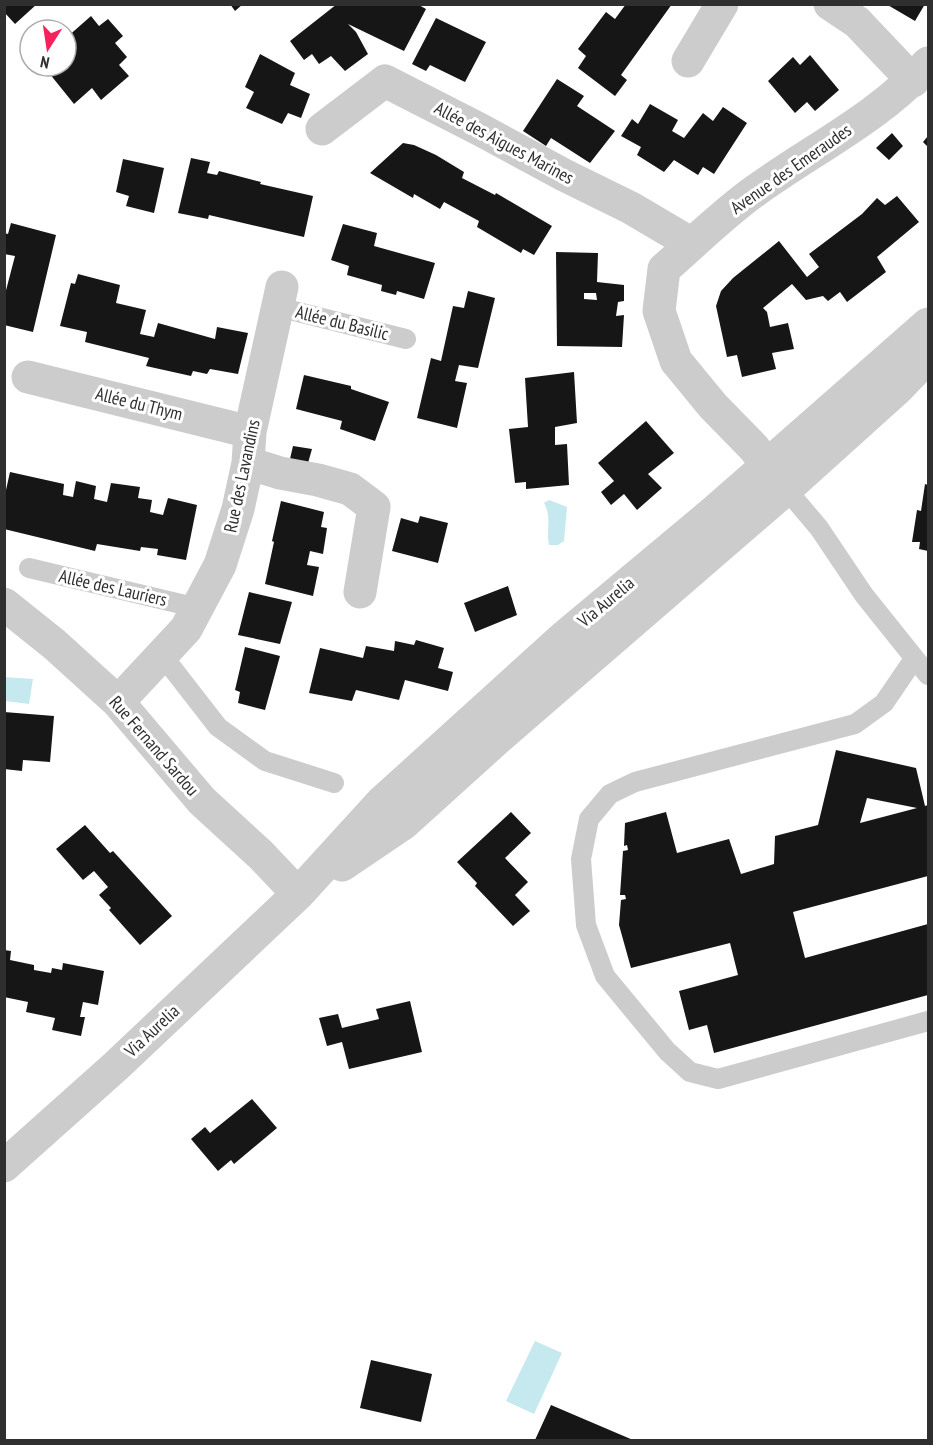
<svg xmlns="http://www.w3.org/2000/svg" width="933" height="1445" font-family="'PT Sans Narrow',sans-serif">
	<style>
		.water { fill: #c6e8ef }
		.building { fill: #161616; fill-rule: evenodd }
		.lines { fill: none; stroke-linecap: round; stroke-linejoin: round }
		.lane { stroke: #ccc; stroke-width: 20 }
		.street { stroke: #ccc; stroke-width: 33 }
		.labels { text-anchor: middle; stroke-width: 6; stroke-linejoin: round; paint-order: stroke }
		.street-label { font-size: 18px; fill: #2f2f2f; stroke: #fff }
	</style>
	<rect width="100%" height="100%" fill="#fff"/>
	<path class="water" d="M 549,500 L 567,507 L 564,541 L 558,545 L 549,545 C 546,530 552,517 544,503 Z
		M 4,677 L 33,679 L 29,704 L 5,701 Z
		M 535,1341 L 562,1353 L 534,1414 L 506,1401 Z"/>
	<path class="building" d="M 4,4 L 37,4 L 15,24 L 4,12 Z
		M 230,4 L 243,4 L 235,11 Z
		M 337,4 L 417,4 L 426,9 L 404,51 L 348,24 L 356,32 L 368,54 L 345,71 L 331,56 L 319,64 L 312,54 L 304,60 L 290,41 Z
		M 626,4 L 672,4 L 621,75 L 627,80 L 615,96 L 578,68 L 586,56 L 578,49 L 606,12 L 615,19 Z
		M 886,4 L 925,4 L 915,21 Z
		M 91,16 L 99,26 L 108,19 L 123,36 L 115,43 L 127,57 L 119,65 L 129,76 L 101,100 L 92,88 L 74,104 L 49,73 L 57,66 L 66,66 L 66,59 L 73,54 L 66,46 L 66,38 Z
		M 436,18 L 486,42 L 465,82 L 430,65 L 426,71 L 412,64 Z
		M 260,54 L 295,73 L 290,85 L 310,94 L 301,118 L 288,113 L 282,124 L 246,108 L 254,92 L 245,87 Z
		M 810,55 L 839,90 L 815,111 L 807,102 L 795,113 L 768,81 L 793,57 L 800,65 Z
		M 557,79 L 584,96 L 577,106 L 615,131 L 590,163 L 551,138 L 546,146 L 523,131 Z
		M 650,104 L 678,120 L 672,131 L 684,138 L 703,113 L 713,121 L 723,107 L 747,123 L 714,174 L 703,167 L 698,175 L 674,160 L 664,172 L 637,155 L 641,147 L 621,136 L 632,119 L 638,124 Z
		M 892,133 L 903,146 L 889,160 L 876,148 Z
		M 928,136 L 928,147 L 923,142 Z
		M 403,143 L 414,145 L 436,155 L 464,172 L 462,178 L 495,195 L 496,193 L 552,226 L 534,255 L 523,249 L 521,253 L 477,227 L 479,221 L 444,202 L 440,209 L 414,194 L 413,198 L 370,173 Z
		M 191,158 L 210,162 L 207,173 L 217,175 L 219,171 L 261,182 L 260,184 L 313,196 L 304,237 L 209,215 L 208,219 L 178,213 Z
		M 123,159 L 164,168 L 154,213 L 126,206 L 129,196 L 116,192 Z
		M 897,196 L 919,222 L 877,257 L 886,272 L 847,302 L 840,292 L 828,301 L 823,296 L 806,300 L 792,284 L 763,308 L 767,312 L 770,327 L 788,323 L 794,349 L 772,353 L 776,369 L 742,377 L 737,355 L 727,357 L 716,306 L 721,291 L 733,278 L 779,241 L 807,277 L 819,267 L 809,254 L 862,214 L 877,198 L 885,205 Z
		M 11,223 L 56,235 L 33,332 L 4,325 L 4,298 L 15,256 L 4,254 L 4,233 L 8,234 Z
		M 343,224 L 377,233 L 374,246 L 435,263 L 424,299 L 397,291 L 396,295 L 381,291 L 382,285 L 347,275 L 349,266 L 331,260 Z
		M 556,252 L 598,253 L 597,282 L 624,285 L 624,301 L 618,302 L 616,316 L 624,315 L 622,347 L 557,346 ZM 584,293 L 596,293 L 597,300 L 584,299 Z
		M 78,274 L 120,285 L 116,303 L 146,310 L 140,334 L 154,337 L 158,323 L 215,339 L 217,327 L 248,333 L 238,374 L 210,369 L 207,374 L 193,371 L 191,376 L 146,366 L 149,358 L 85,342 L 87,332 L 60,326 L 71,283 L 75,284 Z
		M 468,291 L 495,298 L 478,368 L 459,365 L 455,381 L 467,383 L 457,428 L 417,418 L 431,358 L 441,361 L 453,306 L 464,308 Z
		M 574,372 L 577,423 L 555,427 L 555,445 L 567,444 L 569,485 L 526,489 L 526,482 L 515,483 L 509,429 L 528,427 L 525,378 Z
		M 304,375 L 351,386 L 351,389 L 389,402 L 375,441 L 340,429 L 342,421 L 296,409 Z
		M 646,421 L 674,453 L 648,474 L 662,488 L 637,510 L 624,494 L 611,505 L 601,492 L 614,481 L 598,463 Z
		M 293,446 L 312,449 L 308,463 L 290,459 Z
		M 10,472 L 64,484 L 63,495 L 73,497 L 76,481 L 96,486 L 94,499 L 107,502 L 111,483 L 140,487 L 138,498 L 152,500 L 150,512 L 163,515 L 168,498 L 197,505 L 186,560 L 157,555 L 158,549 L 141,547 L 140,551 L 97,544 L 95,551 L 4,529 L 4,499 Z
		M 925,484 L 928,485 L 928,551 L 919,549 L 920,542 L 912,542 L 917,510 L 921,511 Z
		M 281,501 L 324,512 L 321,527 L 327,528 L 323,554 L 310,551 L 307,565 L 319,567 L 313,596 L 265,584 L 274,542 L 272,541 Z
		M 420,516 L 448,523 L 438,563 L 392,551 L 401,518 L 418,523 Z
		M 508,586 L 517,615 L 475,632 L 464,603 Z
		M 249,592 L 292,602 L 280,644 L 238,635 Z
		M 416,640 L 444,648 L 438,668 L 453,672 L 448,691 L 405,680 L 399,700 L 356,690 L 352,701 L 309,693 L 320,648 L 363,658 L 366,646 L 394,651 L 395,641 L 414,645 Z
		M 245,647 L 280,656 L 265,710 L 238,703 L 240,692 L 235,690 Z
		M 4,712 L 54,716 L 50,762 L 23,760 L 22,771 L 4,769 Z
		M 836,750 L 916,768 L 925,806 L 928,805 L 928,876 L 793,912 L 805,958 L 928,924 L 928,995 L 714,1053 L 707,1025 L 689,1030 L 679,991 L 738,975 L 730,943 L 631,968 L 619,925 L 621,900 L 626,899 L 625,895 L 620,895 L 623,851 L 628,850 L 627,845 L 624,846 L 625,823 L 666,812 L 677,853 L 729,839 L 741,874 L 774,864 L 775,836 L 818,825 ZM 867,798 L 917,808 L 860,823 Z
		M 511,812 L 531,833 L 505,858 L 528,882 L 515,895 L 530,911 L 513,926 L 475,886 L 477,883 L 457,862 Z
		M 85,825 L 110,853 L 113,851 L 172,916 L 140,945 L 109,910 L 111,908 L 99,895 L 108,887 L 94,871 L 83,880 L 56,849 Z
		M 4,950 L 11,951 L 10,960 L 34,965 L 34,970 L 51,973 L 52,968 L 62,970 L 63,963 L 104,971 L 98,1005 L 83,1002 L 80,1017 L 85,1017 L 81,1036 L 52,1030 L 55,1018 L 26,1012 L 28,1002 L 4,997 Z
		M 410,1001 L 422,1052 L 349,1069 L 342,1042 L 327,1046 L 319,1018 L 338,1014 L 342,1028 L 379,1019 L 376,1009 Z
		M 252,1099 L 277,1128 L 234,1164 L 231,1160 L 218,1171 L 191,1139 L 205,1127 L 210,1133 Z
		M 371,1360 L 432,1374 L 421,1422 L 360,1408 Z
		M 551,1405 L 633,1440 L 535,1440 Z"/>
	<g class="lines">
		<path class="lane" d="M 278,307 L 406,339
			M 786,489 L 819,528 L 864,595 L 928,675
			M 29,568 L 198,608
			M 162,655 L 218,727 L 265,761 L 334,783
			M 914,659 L 884,703 L 855,724 L 635,782 L 610,794 L 589,819 L 581,859 L 586,925 L 605,976 L 667,1051 L 690,1072 L 718,1079 L 928,1021"/>
		<path class="street" d="M 830,4 L 857,22 L 913,81
			M 688,61 L 722,4
			M 322,129 L 385,81 L 479,129 L 564,175 L 631,208 L 692,244
			M 28,377 L 250,432
			M 248,463 L 280,473 L 318,480 L 350,489 L 374,507 L 360,592
			M 779,481 L 754,448 L 713,406 L 676,361 L 659,311 L 664,269 C 694,243 723,214 755,191 C 813,149 880,117 928,63
			M 4,604 L 54,644 L 118,702 L 202,801 L 261,855 L 298,894
			M 118,702 L 186,629 L 220,565 L 238,509 L 248,463 L 250,432 L 282,287
			M 342,865 L 404,823 L 498,738 L 786,489 L 897,389 L 928,357
			M 4,1166 L 116,1066 L 298,894 L 382,802 L 563,638 L 715,511 L 928,324"/>
	</g>
	<g class="labels">
		<g class="street-label">
			<text transform="translate(504 143) rotate(28)" y="6">Allée des Aigues Marines</text>
			<text transform="translate(791 169) rotate(-35)" y="6">Avenue des Emeraudes</text>
			<text transform="translate(342 323) rotate(14)" y="6">Allée du Basilic</text>
			<text transform="translate(139 404) rotate(14)" y="6">Allée du Thym</text>
			<text transform="translate(242 476) rotate(-78)" y="6">Rue des Lavandins</text>
			<text transform="translate(113 588) rotate(13)" y="6">Allée des Lauriers</text>
			<text transform="translate(606 602) rotate(-40)" y="6">Via Aurelia</text>
			<text transform="translate(154 746) rotate(49)" y="6">Rue Fernand Sardou</text>
			<text transform="translate(152 1031) rotate(-43)" y="6">Via Aurelia</text>
		</g>
	</g>
	<rect width="933" height="1445" fill="none" stroke="#2f2f2f" stroke-width="12"/>
	<g transform="translate(48 48) rotate(192)"><circle r="28" fill="#ffffff" stroke="#acacac" stroke-width="1.5"/>
	<path d="M0-4.5L10 22L0 15L-10 22Z" fill="#f6215d"/>
	<text y="-9" font-size="16" font-weight="bold" text-anchor="middle" fill="#2f2f2f">N</text>
	</g>
</svg>
